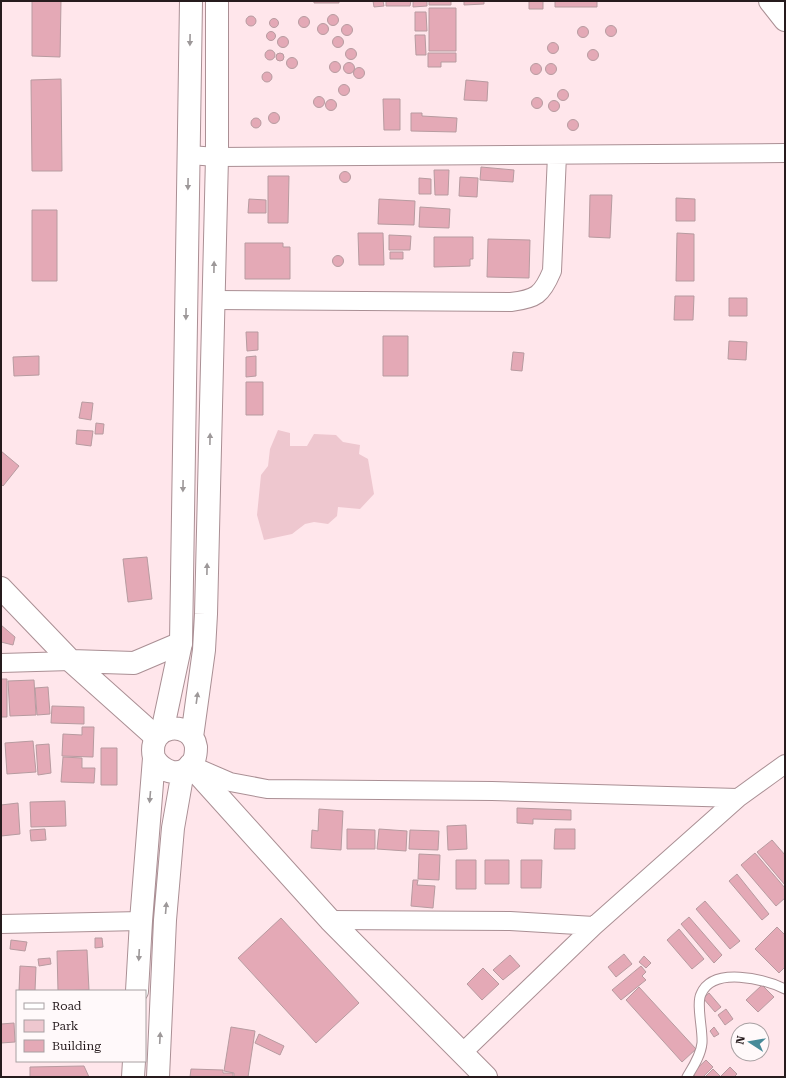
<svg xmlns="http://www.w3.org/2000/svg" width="786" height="1078" font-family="'Roboto Serif',serif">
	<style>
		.green { fill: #eec7cf }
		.building { fill: #e4a9b6; stroke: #b79ba0 }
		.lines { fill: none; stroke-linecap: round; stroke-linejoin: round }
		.service-casing { stroke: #aa8f94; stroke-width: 11 }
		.minor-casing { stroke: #aa8f94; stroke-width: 20 }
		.tertiary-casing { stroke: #aa8f94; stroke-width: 24 }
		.secondary-casing { stroke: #aa8f94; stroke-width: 24 }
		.service { stroke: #fff; stroke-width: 9 }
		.minor { stroke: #fff; stroke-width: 18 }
		.tertiary { stroke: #fff; stroke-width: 22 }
		.secondary { stroke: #fff; stroke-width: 22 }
		.oneway { fill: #9d9899 }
	</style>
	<rect width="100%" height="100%" fill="#ffe6eb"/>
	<path class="green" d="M 278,430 L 290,433 L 290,446 L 307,446 L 314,434 L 336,435 L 343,442 L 360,445 L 359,454 L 368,459 L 374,494 L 360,509 L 338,507 L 337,516 L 328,524 L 314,522 L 305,524 L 292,534 L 264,540 L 257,515 L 261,475 L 268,466 L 270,449 Z"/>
	<path class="building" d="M 32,1 L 61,1 L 60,57 L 32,56 Z
		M 314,1 L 339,1 L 339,3 L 314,3 Z
		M 373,1 L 383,1 L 384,6 L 374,7 Z
		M 386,1 L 411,1 L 410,6 L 386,6 Z
		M 413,1 L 427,1 L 427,6 L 413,7 Z
		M 429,1 L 451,1 L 451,5 L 429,5 Z
		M 464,1 L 484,1 L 484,4 L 464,5 Z
		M 529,1 L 543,1 L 543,9 L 529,9 Z
		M 555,1 L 597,1 L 597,7 L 555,7 Z
		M 429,8 L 456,8 L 456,51 L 429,51 Z
		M 415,12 L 426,12 L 427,31 L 415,31 Z
		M327.5 20a5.5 5.5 0 1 1 11 0a5.5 5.5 0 1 1-11 0Z
		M246 21a5 5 0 1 1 10 0a5 5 0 1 1-10 0Z
		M298.5 22a5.5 5.5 0 1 1 11 0a5.5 5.5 0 1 1-11 0Z
		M269.5 23a4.5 4.5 0 1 1 9 0a4.5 4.5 0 1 1-9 0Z
		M317.5 29a5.5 5.5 0 1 1 11 0a5.5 5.5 0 1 1-11 0Z
		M341.5 30a5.5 5.5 0 1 1 11 0a5.5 5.5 0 1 1-11 0Z
		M605.5 31a5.5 5.5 0 1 1 11 0a5.5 5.5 0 1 1-11 0Z
		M577.5 32a5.5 5.5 0 1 1 11 0a5.5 5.5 0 1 1-11 0Z
		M266.5 36a4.5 4.5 0 1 1 9 0a4.5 4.5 0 1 1-9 0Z
		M 415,35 L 425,35 L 426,55 L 416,55 Z
		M332.5 42a5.5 5.5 0 1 1 11 0a5.5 5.5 0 1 1-11 0Z
		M277.5 42a5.5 5.5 0 1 1 11 0a5.5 5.5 0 1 1-11 0Z
		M547.5 48a5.5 5.5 0 1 1 11 0a5.5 5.5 0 1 1-11 0Z
		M345.5 54a5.5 5.5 0 1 1 11 0a5.5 5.5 0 1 1-11 0Z
		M587.5 55a5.5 5.5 0 1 1 11 0a5.5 5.5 0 1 1-11 0Z
		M265 55a5 5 0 1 1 10 0a5 5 0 1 1-10 0Z
		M276 57a4 4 0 1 1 8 0a4 4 0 1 1-8 0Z
		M 428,53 L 456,53 L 456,62 L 441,62 L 441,67 L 428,67 Z
		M286.5 63a5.5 5.5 0 1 1 11 0a5.5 5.5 0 1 1-11 0Z
		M329.5 67a5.5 5.5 0 1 1 11 0a5.5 5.5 0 1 1-11 0Z
		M343.5 68a5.5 5.5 0 1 1 11 0a5.5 5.5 0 1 1-11 0Z
		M545.5 69a5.5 5.5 0 1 1 11 0a5.5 5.5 0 1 1-11 0Z
		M530.5 69a5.5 5.5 0 1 1 11 0a5.5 5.5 0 1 1-11 0Z
		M353.5 73a5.5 5.5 0 1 1 11 0a5.5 5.5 0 1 1-11 0Z
		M262 77a5 5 0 1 1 10 0a5 5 0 1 1-10 0Z
		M 61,79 L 62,171 L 32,171 L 31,80 Z
		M 466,80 L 488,82 L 487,101 L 464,100 Z
		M338.5 90a5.5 5.5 0 1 1 11 0a5.5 5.5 0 1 1-11 0Z
		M557.5 95a5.5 5.5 0 1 1 11 0a5.5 5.5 0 1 1-11 0Z
		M313.5 102a5.5 5.5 0 1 1 11 0a5.5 5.5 0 1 1-11 0Z
		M531.5 103a5.5 5.5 0 1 1 11 0a5.5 5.5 0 1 1-11 0Z
		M 383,99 L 400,99 L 400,130 L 384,130 Z
		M325.5 105a5.5 5.5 0 1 1 11 0a5.5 5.5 0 1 1-11 0Z
		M548.5 106a5.5 5.5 0 1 1 11 0a5.5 5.5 0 1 1-11 0Z
		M268.5 118a5.5 5.5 0 1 1 11 0a5.5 5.5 0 1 1-11 0Z
		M 411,113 L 422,113 L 422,116 L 457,118 L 456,132 L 411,131 Z
		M251 123a5 5 0 1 1 10 0a5 5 0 1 1-10 0Z
		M567.5 125a5.5 5.5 0 1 1 11 0a5.5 5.5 0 1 1-11 0Z
		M 481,167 L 514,170 L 513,182 L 480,180 Z
		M 434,170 L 449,170 L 448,195 L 435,195 Z
		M339.5 177a5.5 5.5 0 1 1 11 0a5.5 5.5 0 1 1-11 0Z
		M 268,176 L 289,176 L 288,223 L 268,223 Z
		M 460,177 L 478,178 L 477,197 L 459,196 Z
		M 419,178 L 431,179 L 431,194 L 419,194 Z
		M 590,195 L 612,195 L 610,238 L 589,237 Z
		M 676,198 L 695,199 L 695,221 L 676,221 Z
		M 249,199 L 266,200 L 266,213 L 248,213 Z
		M 379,199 L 415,201 L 414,225 L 378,224 Z
		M 420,207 L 450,209 L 449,228 L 419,227 Z
		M 32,210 L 57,210 L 57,281 L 32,281 Z
		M 358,233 L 383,233 L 384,265 L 359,265 Z
		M 677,233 L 694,234 L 694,281 L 676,281 Z
		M 389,235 L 411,236 L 410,250 L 389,250 Z
		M 434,237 L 473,237 L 473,259 L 470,259 L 470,266 L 434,267 Z
		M 488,239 L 530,240 L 529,278 L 487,277 Z
		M 245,243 L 283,243 L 283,247 L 290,247 L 290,279 L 245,279 Z
		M 390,252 L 403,252 L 403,259 L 390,259 Z
		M332.5 261a5.5 5.5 0 1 1 11 0a5.5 5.5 0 1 1-11 0Z
		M 675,296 L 694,296 L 693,320 L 674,320 Z
		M 729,298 L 747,298 L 747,316 L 729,316 Z
		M 246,332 L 258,332 L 258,350 L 247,351 Z
		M 383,336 L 408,336 L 408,376 L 383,376 Z
		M 729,341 L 747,342 L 746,360 L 728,359 Z
		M 513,352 L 524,353 L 522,371 L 511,370 Z
		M 39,356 L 39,375 L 14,376 L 13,357 Z
		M 256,356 L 256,376 L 246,377 L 246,357 Z
		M 246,382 L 263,382 L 263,415 L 246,415 Z
		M 82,402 L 93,403 L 91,420 L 79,418 Z
		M 96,423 L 104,424 L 103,434 L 95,434 Z
		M 77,430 L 93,431 L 91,446 L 76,444 Z
		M 1,451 L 19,466 L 3,486 L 1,484 Z
		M 147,557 L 152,599 L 128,602 L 123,559 Z
		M 1,625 L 15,637 L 13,645 L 1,642 Z
		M 1,679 L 7,679 L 7,717 L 1,717 Z
		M 34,680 L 36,715 L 10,716 L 8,681 Z
		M 48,687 L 50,714 L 37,715 L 35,688 Z
		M 52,706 L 84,707 L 84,724 L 51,723 Z
		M 82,727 L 94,727 L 93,757 L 62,756 L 63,734 L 82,735 Z
		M 33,741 L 36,772 L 7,774 L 5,743 Z
		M 49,744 L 51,773 L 38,775 L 36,745 Z
		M 101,748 L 117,748 L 117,785 L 101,785 Z
		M 63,757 L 82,758 L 82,768 L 95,768 L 94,783 L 61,782 Z
		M 65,801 L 66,826 L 31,827 L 30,802 Z
		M 18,803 L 20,834 L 1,836 L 1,805 Z
		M 517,808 L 571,810 L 571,820 L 533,819 L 533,824 L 517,823 Z
		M 319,809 L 343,811 L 341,850 L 311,848 L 312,830 L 318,831 Z
		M 466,825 L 467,849 L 448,850 L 447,826 Z
		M 45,829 L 46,840 L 31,841 L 30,830 Z
		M 347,829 L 375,830 L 375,849 L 347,849 Z
		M 379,829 L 407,831 L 406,851 L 377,849 Z
		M 555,829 L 575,829 L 575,849 L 554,849 Z
		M 410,830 L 439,831 L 438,850 L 409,849 Z
		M 772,840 L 785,855 L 785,885 L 757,852 Z
		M 755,853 L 785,888 L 785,898 L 776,906 L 741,865 Z
		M 419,854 L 440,855 L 439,880 L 418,879 Z
		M 456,860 L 476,860 L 476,889 L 456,889 Z
		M 485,860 L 509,860 L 509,884 L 485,884 Z
		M 521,860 L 542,860 L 541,888 L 521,888 Z
		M 737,874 L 769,914 L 762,920 L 729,881 Z
		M 413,880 L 418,880 L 417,885 L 435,886 L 433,908 L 411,906 Z
		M 705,901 L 740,941 L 730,949 L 696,909 Z
		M 689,917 L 722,955 L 714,963 L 681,924 Z
		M 281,918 L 359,1003 L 316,1043 L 238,958 Z
		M 777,927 L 785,935 L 785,967 L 779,973 L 755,949 Z
		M 679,929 L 704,959 L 692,969 L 667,940 Z
		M 95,938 L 102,938 L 103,947 L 95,948 Z
		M 11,940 L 27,942 L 25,951 L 10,949 Z
		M 87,950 L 89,990 L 58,991 L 57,951 Z
		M 624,954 L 632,964 L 616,977 L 608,967 Z
		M 510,955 L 520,966 L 503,980 L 493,970 Z
		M 644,956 L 651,963 L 646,968 L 639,962 Z
		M 50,958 L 51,964 L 39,966 L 38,959 Z
		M 20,966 L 36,967 L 35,991 L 19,991 Z
		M 641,966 L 646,972 L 642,976 L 646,980 L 621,1000 L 612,990 Z
		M 483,968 L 499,984 L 482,1000 L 467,984 Z
		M 762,985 L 774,997 L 758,1012 L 746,1000 Z
		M 639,987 L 696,1049 L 682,1062 L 626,1000 Z
		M 709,993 L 721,1007 L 715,1012 L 703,998 Z
		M 726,1009 L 733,1019 L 725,1025 L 718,1015 Z
		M 14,1023 L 15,1042 L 1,1043 L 1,1024 Z
		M 231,1027 L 255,1031 L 248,1077 L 234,1077 L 234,1073 L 224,1071 Z
		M 714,1027 L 719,1034 L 714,1037 L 710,1031 Z
		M 259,1034 L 284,1046 L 280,1055 L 255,1043 Z
		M 706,1060 L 713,1067 L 703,1077 L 696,1077 L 692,1073 Z
		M 84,1066 L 89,1077 L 30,1077 L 30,1067 Z
		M 730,1067 L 737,1074 L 734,1077 L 720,1077 Z
		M 191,1069 L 223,1070 L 223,1073 L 233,1073 L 233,1077 L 190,1077 Z
		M 713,1069 L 720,1076 L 719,1077 L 705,1077 Z"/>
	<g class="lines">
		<g class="service-casing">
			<path id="service" d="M 687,1077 C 693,1067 701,1055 702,1043 C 703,1030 696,1004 701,994 C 713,966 764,979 785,989"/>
		</g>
		<g class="minor-casing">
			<path id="minor" d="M 189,155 L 217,157 L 785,153
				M 214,300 L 511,302 C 536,299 542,295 552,271 L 557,155
				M 1,663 L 71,661
				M 193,766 L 230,782 L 267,789 L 492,791 L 738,798
				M 330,920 L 510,921 L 594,926
				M 1,924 L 141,921
				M 462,1053 L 594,926 L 738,798 L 785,764"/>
		</g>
		<g class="tertiary-casing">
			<path id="tertiary" d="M 770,1 L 785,20
				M 1,588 L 71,661 L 156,737
				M 71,661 L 134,663 L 181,643
				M 190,765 L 330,920 L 486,1077"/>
		</g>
		<g class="secondary-casing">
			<path id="secondary" d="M 162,732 L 181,643 L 191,1
				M 192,737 L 204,650 L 206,614 L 217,157 L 217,1
				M 137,991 L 141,921 L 154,758 C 146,723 192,719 196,747 C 196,752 196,757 193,762 C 182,779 163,773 154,758
				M 133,1077 L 134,1061
				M 158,1077 L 165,920 L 173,828 L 183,771"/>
		</g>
		<use href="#service" class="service"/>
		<use href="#minor" class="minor"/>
		<use href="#tertiary" class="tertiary"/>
		<use href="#secondary" class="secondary"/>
	</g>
	<defs><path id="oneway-solid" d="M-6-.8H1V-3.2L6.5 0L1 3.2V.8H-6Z"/></defs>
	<g class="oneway">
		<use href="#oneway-solid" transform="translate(190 40) rotate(91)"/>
		<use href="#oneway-solid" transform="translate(188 184) rotate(91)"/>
		<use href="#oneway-solid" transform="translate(214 267) rotate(-89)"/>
		<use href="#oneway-solid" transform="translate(186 314) rotate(91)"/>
		<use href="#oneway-solid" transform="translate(210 439) rotate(-89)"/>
		<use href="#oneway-solid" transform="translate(183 486) rotate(91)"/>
		<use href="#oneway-solid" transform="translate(207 569) rotate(-89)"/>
		<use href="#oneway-solid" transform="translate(197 698) rotate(-82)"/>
		<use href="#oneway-solid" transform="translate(150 797) rotate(95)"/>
		<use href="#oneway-solid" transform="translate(166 908) rotate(-85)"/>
		<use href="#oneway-solid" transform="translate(139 955) rotate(93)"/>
		<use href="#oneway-solid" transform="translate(160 1038) rotate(-87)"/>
	</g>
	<rect width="786" height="1078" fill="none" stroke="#261b1d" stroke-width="4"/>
	<rect x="16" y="990" width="130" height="72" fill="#fff9fa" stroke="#a8a0a2"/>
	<rect x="24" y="1003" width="20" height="6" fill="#ffffff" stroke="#a8a0a2"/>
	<text x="52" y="1010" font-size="12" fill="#261b1d">Road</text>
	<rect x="24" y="1020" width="20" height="12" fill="#eec7cf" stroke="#a8a0a2"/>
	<text x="52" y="1030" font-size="12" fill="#261b1d">Park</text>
	<rect x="24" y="1040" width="20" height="12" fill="#e4a9b6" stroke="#a8a0a2"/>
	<text x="52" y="1050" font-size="12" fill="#261b1d">Building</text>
	<g transform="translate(750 1042) rotate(282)"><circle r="19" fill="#fff9fa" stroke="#a8a0a2"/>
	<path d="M0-3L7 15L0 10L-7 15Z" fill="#478a99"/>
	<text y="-6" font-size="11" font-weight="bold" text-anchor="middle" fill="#261b1d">N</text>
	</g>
</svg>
